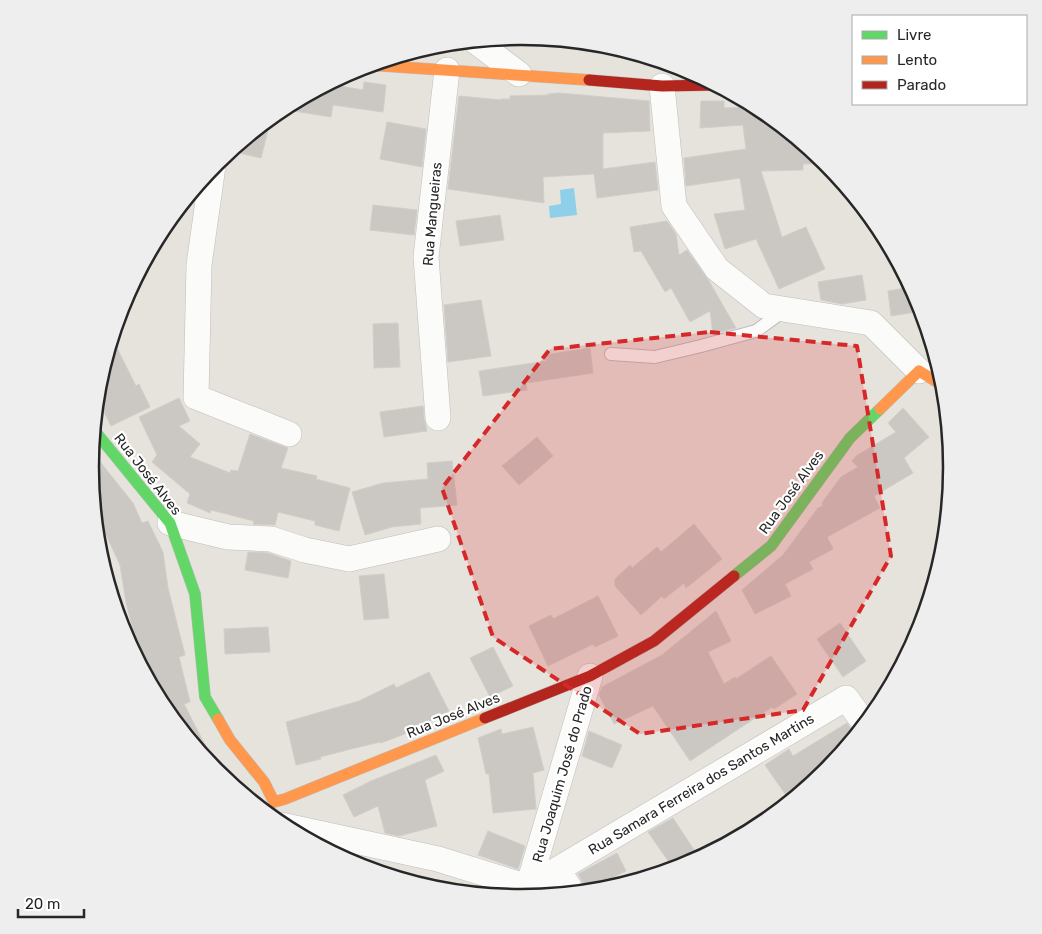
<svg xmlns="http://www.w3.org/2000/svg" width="1042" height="934" font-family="Rubik,sans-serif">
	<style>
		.water { fill: #8ecfe9 }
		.building { fill: #cbc8c3; stroke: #d1cec8 }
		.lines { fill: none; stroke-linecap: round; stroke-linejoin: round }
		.lane-casing { stroke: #bfbebe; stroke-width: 14 }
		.street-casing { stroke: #bfbebe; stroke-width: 26 }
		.fast-casing { stroke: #bfbebe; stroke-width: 12 }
		.slow-casing { stroke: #bfbebe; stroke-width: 12 }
		.jam-casing { stroke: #bfbebe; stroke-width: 12 }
		.lane { stroke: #fbfbfa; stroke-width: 12 }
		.street { stroke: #fbfbfa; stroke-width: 25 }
		.fast { stroke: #63d668; stroke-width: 11 }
		.slow { stroke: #ff974d; stroke-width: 11 }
		.jam { stroke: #b3261e; stroke-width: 11 }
		.marked { fill: #d62828; fill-opacity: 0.2; stroke: #d62828; stroke-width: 4; stroke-dasharray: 10 6; stroke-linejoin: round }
		.labels { text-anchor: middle; stroke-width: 4.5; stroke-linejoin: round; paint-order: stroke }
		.street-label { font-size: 14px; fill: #272727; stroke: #fff }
		.rim { fill: none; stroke: #272727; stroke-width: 2.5 }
	</style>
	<rect width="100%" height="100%" fill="#e6e2dc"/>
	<path class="water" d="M 574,188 L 577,215 L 550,218 L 549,206 L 561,204 L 560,190 Z"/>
	<path class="building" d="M 364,82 L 386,85 L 383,112 L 333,105 L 331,117 L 281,109 L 328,84 L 363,90 Z
		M 559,93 L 649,101 L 650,131 L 603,133 L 603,169 L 655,162 L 658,190 L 597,198 L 594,174 L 543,177 L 544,203 L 448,189 L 459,96 L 501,100 L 501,99 L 510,99 L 510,96 L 548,95 L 548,94 Z
		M 701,101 L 724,101 L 724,108 L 757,107 L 826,163 L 803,164 L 803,170 L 761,171 L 782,237 L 806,227 L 825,269 L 779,289 L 756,239 L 725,249 L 714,214 L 745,210 L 740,178 L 686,186 L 684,158 L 746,149 L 743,125 L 700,128 Z
		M 271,118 L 261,158 L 230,151 Z
		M 387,122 L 426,129 L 422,167 L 380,159 Z
		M 373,205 L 417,210 L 414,235 L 370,230 Z
		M 500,215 L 504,240 L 460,246 L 456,221 Z
		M 667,221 L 676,234 L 679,255 L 687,250 L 709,281 L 736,328 L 713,334 L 710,311 L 690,322 L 671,288 L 665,292 L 641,251 L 634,252 L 630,227 Z
		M 862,275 L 866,300 L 842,304 L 821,300 L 818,282 Z
		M 911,287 L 922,311 L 891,316 L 888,291 Z
		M 481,300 L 491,356 L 448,362 L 444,305 Z
		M 398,323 L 400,367 L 374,368 L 373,324 Z
		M 112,338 L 136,386 L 139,384 L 150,407 L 111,426 L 97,398 L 99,383 Z
		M 590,348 L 593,373 L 526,383 L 527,390 L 483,396 L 479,371 L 546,361 L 545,355 Z
		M 179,398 L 190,421 L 179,426 L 200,444 L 190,457 L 230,473 L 231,470 L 238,471 L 250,434 L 288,448 L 281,468 L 317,476 L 316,479 L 350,488 L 339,531 L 315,525 L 315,521 L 278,512 L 275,525 L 253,524 L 254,521 L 211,510 L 210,513 L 187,503 L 190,494 L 152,462 L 157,455 L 139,417 Z
		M 423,406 L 424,419 L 427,431 L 384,437 L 380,412 Z
		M 903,408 L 929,437 L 904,458 L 913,473 L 874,496 L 880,508 L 827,537 L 833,549 L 809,562 L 813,569 L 785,584 L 791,596 L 755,614 L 742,590 L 783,555 L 818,508 L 823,506 L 822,503 L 841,477 L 858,467 L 852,461 L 856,456 L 896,432 L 888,423 Z
		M 537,437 L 553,456 L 519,485 L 502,466 Z
		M 97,458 L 133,503 L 142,523 L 148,521 L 163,552 L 168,588 L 185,655 L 179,657 L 190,702 L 184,704 L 206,747 L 200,751 L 163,706 L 142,668 L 126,602 L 120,565 L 102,526 L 96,529 L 90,467 L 91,461 Z
		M 452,461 L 457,505 L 420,508 L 421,524 L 392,527 L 365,535 L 352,492 L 383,483 L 428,479 L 427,463 Z
		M 694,524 L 722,559 L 686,588 L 684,583 L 664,599 L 662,596 L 641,615 L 615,586 L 615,579 L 630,565 L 632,568 L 657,547 L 661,552 Z
		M 248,552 L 268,553 L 291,561 L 288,578 L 245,570 Z
		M 384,574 L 389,618 L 364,620 L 359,576 Z
		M 598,596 L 618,636 L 595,647 L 593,644 L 548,666 L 529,626 L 551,615 L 553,619 Z
		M 716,611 L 731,641 L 708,652 L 724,684 L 735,677 L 736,679 L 771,656 L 797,694 L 774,709 L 772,707 L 690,761 L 653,706 L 614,724 L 599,695 L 602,687 L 662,655 Z
		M 840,623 L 866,661 L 843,677 L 817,639 Z
		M 268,627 L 270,652 L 225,654 L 224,629 Z
		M 493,647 L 513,686 L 490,697 L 470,658 Z
		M 429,672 L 449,711 L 422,725 L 423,727 L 381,743 L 380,742 L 351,749 L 320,757 L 321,759 L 296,765 L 286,722 L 359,701 L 394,684 L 396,688 Z
		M 847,723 L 855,735 L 831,766 L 809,779 L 812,783 L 790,801 L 765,765 L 789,749 L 793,756 Z
		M 533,727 L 544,770 L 533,773 L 536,809 L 493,813 L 489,774 L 486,774 L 478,738 L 501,729 L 502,734 Z
		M 589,731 L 622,745 L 612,768 L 582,756 Z
		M 436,755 L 444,771 L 425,780 L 437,826 L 399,836 L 385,833 L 378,806 L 354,817 L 343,795 L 371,781 Z
		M 673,818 L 694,850 L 671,865 L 648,832 Z
		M 488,831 L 525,846 L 518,869 L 478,855 Z
		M 617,853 L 626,871 L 587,890 L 578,874 Z"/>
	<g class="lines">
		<g class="lane-casing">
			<path id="lane" d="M 611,354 L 655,357 L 701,346 L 756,331 L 785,310"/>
		</g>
		<g class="street-casing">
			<path id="street" d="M 475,41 L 519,74
				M 662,86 L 674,206 L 717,269 L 764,306 L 871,323 L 919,371
				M 213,166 L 199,265 L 196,397 L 289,434
				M 438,418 L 426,257 L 447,70
				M 170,523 L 228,537 L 271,539 L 305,550 L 349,559 L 438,539
				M 281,825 L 438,859 L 528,887
				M 558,870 L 573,893
				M 528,887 L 846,698 L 865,724
				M 523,894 L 528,887 L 590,676"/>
		</g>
		<g class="fast-casing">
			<path id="fast" d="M 94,430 L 170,523 L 195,594 L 205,697 L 218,719
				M 734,576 L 771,546 L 850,438 L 880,409"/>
		</g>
		<g class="slow-casing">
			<path id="slow" d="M 370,65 L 589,80
				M 880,409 L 919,371 L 944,386
				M 218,719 L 230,740 L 264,782 L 274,802 L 285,799 L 485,718"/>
		</g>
		<g class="jam-casing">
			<path id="jam" d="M 589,80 L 662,86 L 716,85
				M 485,718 L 590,676 L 654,641 L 734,576"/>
		</g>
		<use href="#lane" class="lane"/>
		<use href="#street" class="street"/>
		<use href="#fast" class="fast"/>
		<use href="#slow" class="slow"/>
		<use href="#jam" class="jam"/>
	</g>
	<path class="marked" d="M 710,332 L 857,346 L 891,556 L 803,710 L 640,734 L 493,637 L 442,488 L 550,349 Z"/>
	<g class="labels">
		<g class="street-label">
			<text transform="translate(432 214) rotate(-85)" y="5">Rua Mangueiras</text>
			<text transform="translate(148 474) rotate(52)" y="5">Rua José Alves</text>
			<text transform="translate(791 492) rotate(-54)" y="5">Rua José Alves</text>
			<text transform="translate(453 715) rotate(-22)" y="5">Rua José Alves</text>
			<text transform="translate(562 774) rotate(-74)" y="5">Rua Joaquim José do Prado</text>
			<text transform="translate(701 784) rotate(-31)" y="5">Rua Samara Ferreira dos Santos Martins</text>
		</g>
	</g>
	<path d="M0 0H1042V934H0ZM99 467a422 422 0 1 1 844 0a422 422 0 1 1-844 0Z" fill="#eee" fill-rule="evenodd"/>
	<path class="rim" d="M99 467a422 422 0 1 1 844 0a422 422 0 1 1-844 0Z"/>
	<rect x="852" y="15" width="175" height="90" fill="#ffffff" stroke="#a9a9a9"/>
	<rect x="862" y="31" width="25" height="8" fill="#63d668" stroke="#a9a9a9"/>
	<text x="897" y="40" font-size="15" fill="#272727">Livre</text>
	<rect x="862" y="56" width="25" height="8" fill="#ff974d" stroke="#a9a9a9"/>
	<text x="897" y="65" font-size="15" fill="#272727">Lento</text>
	<rect x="862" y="81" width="25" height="8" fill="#b3261e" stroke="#a9a9a9"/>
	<text x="897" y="90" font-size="15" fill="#272727">Parado</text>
	<path d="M18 909v8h66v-8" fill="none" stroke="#272727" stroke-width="2.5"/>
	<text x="25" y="909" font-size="15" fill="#272727" stroke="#ffffff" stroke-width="4" paint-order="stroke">20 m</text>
</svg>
